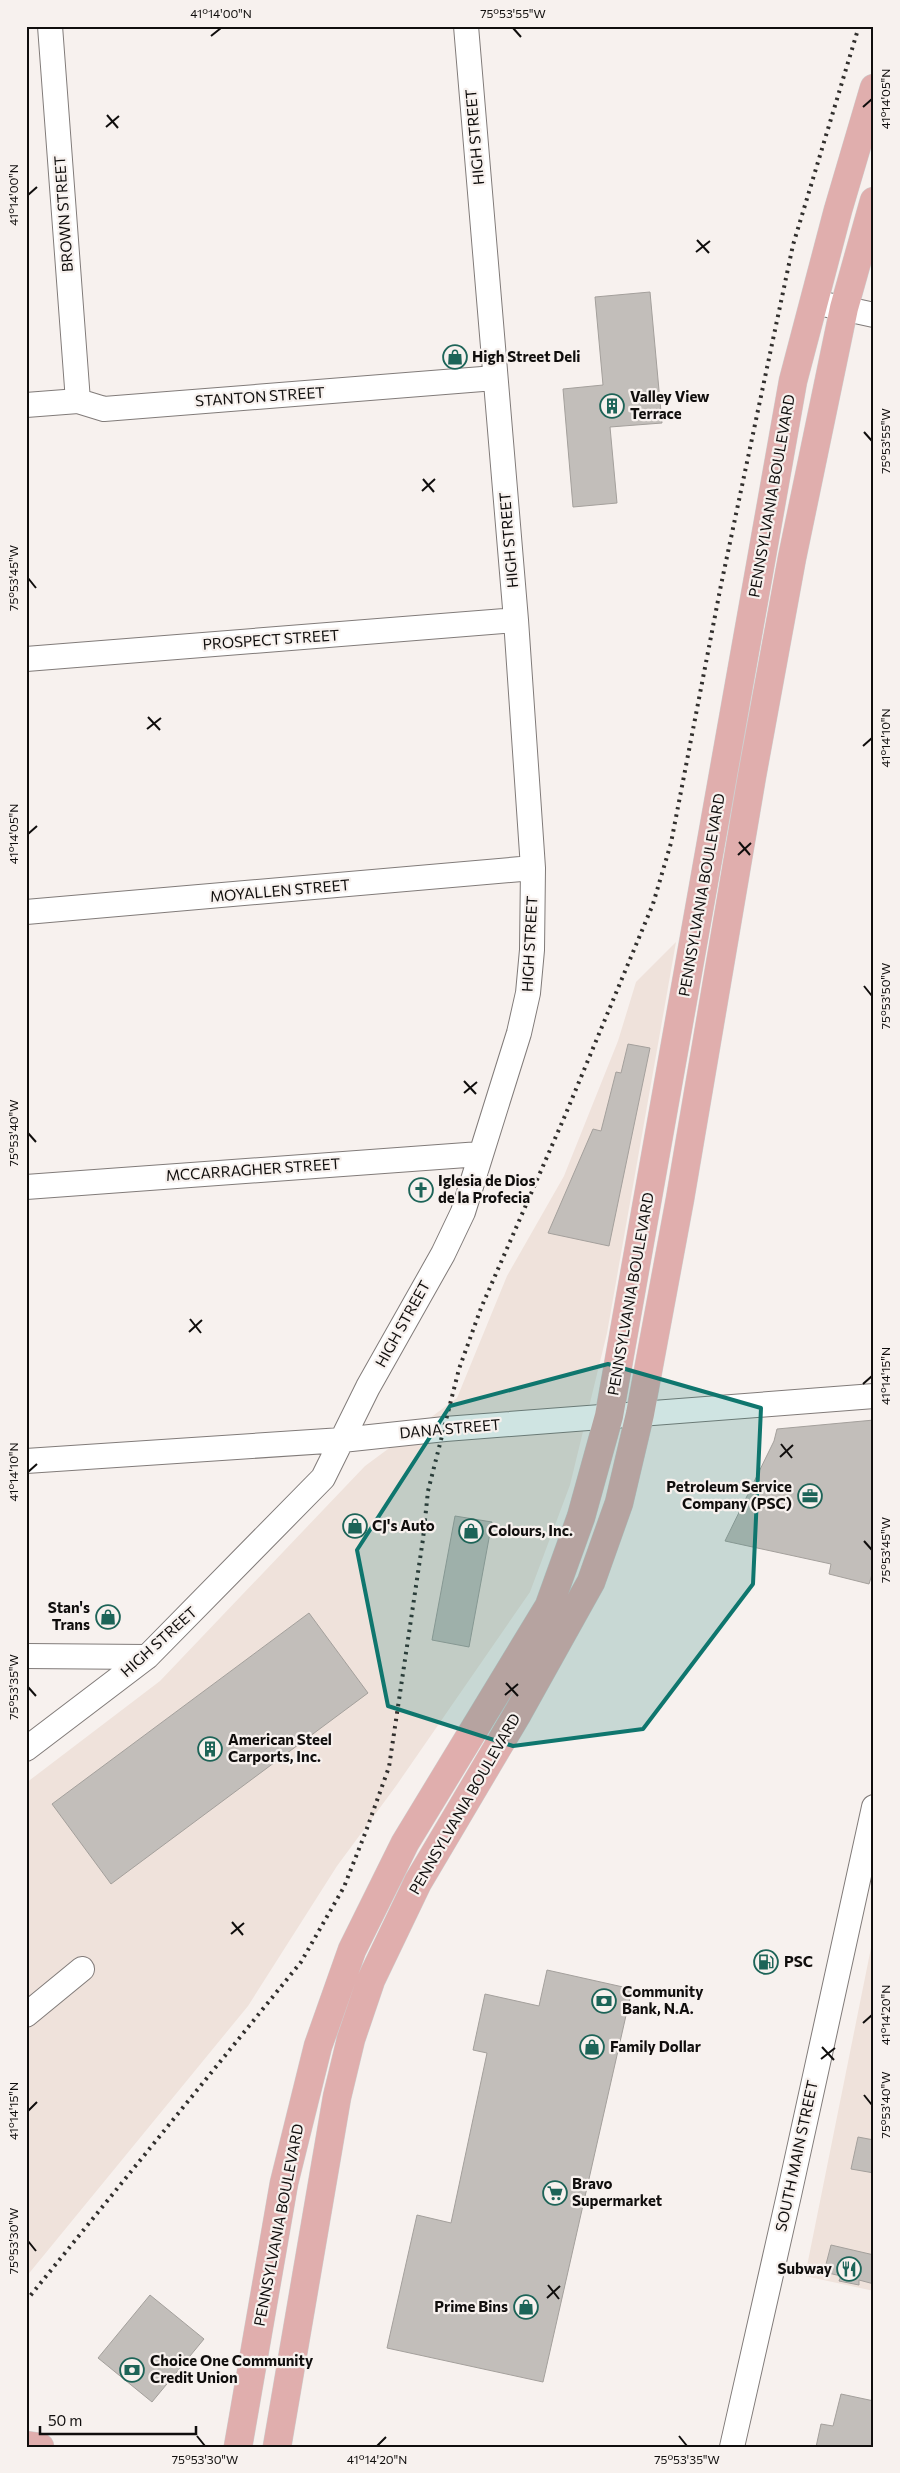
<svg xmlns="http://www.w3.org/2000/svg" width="900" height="2473" font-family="Commissioner,sans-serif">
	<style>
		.built { fill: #efe2db }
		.building { fill: #c2beba; stroke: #a4a09c }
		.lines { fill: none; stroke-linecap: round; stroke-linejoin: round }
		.minor-casing { stroke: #817b79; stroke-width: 26 }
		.major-casing { stroke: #cfcfcf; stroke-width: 29 }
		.minor { stroke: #fff; stroke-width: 24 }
		.major { stroke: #e0aead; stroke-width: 28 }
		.rail { stroke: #312f2d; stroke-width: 4; stroke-dasharray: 2.5 5; stroke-linecap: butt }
		.marked { fill: #0f766e; fill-opacity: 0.2; stroke: #0f766e; stroke-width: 4; stroke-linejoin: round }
		.ticks { fill: none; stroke: #100e0d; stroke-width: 2 }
		.labels { text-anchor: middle; stroke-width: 4.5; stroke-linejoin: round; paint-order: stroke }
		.street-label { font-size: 15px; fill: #100e0d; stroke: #f7f1ee }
		.poi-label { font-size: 15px; font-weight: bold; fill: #100e0d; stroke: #f7f1ee; text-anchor: start }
		.neatline { fill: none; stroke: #100e0d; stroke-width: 2 }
		.ticks-label { font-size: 12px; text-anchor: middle; fill: #100e0d }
	</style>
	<rect width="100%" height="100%" fill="#f7f1ee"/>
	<path class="built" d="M 676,942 L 607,1333 L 570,1485 L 530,1592 L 396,1786 L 337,1866 L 248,2006 L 26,2277 L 26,1783 L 160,1681 L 365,1466 L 457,1398 L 507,1276 L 564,1176 L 618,1041 L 636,982 Z
		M 874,1933 L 874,2291 L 805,2276 Z"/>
	<path class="building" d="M 650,292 L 662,423 L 610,427 L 617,503 L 573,507 L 563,389 L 603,385 L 595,297 Z
		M 628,1044 L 650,1048 L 609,1246 L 548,1233 L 593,1129 L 601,1131 L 616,1072 L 621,1073 Z
		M 874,1420 L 874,1568 L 869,1584 L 829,1574 L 831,1564 L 725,1541 L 774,1441 L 777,1429 Z
		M 455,1516 L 492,1522 L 469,1647 L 432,1640 Z
		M 309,1613 L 368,1693 L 111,1884 L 52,1804 Z
		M 547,1970 L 632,1989 L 543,2382 L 387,2348 L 417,2215 L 451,2223 L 487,2053 L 473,2050 L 485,1994 L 539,2006 Z
		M 858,2137 L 874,2140 L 874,2173 L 851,2169 Z
		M 831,2245 L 874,2255 L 874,2284 L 859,2280 L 859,2285 L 839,2281 L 841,2276 L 824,2272 Z
		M 150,2295 L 204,2339 L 152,2402 L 98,2358 Z
		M 841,2394 L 874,2401 L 874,2447 L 816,2447 L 821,2424 L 833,2426 Z"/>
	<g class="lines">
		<g class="minor-casing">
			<path id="minor" d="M 50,26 L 78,401
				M 814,302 L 874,315
				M 26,405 L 78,401 L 104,409 L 495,378
				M 26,659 L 516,620
				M 26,912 L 533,868
				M 26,1187 L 480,1154
				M 26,1461 L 342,1440 L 445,1429 L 874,1396
				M 26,1656 L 147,1657
				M 26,1749 L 147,1657 L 323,1478 L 368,1387 L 443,1254 L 463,1212 L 519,1033 L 528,993 L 532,950 L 533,868 L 516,620 L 466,26
				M 26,2015 L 82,1969
				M 732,2447 L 789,2195 L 874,1807"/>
		</g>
		<g class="major-casing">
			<path id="major" d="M 26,2445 L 40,2447
				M 238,2447 L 284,2183 L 318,2046 L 352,1950 L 405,1843 L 549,1606 L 581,1517 L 609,1416 L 793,381 L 838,210 L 874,88
				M 277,2447 L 337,2097 L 351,2039 L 371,1980 L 418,1882 L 518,1713 L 591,1582 L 619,1503 L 640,1414 L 680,1199 L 752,776 L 792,558 L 844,308 L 874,201"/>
		</g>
		<use href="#minor" class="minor"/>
		<use href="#major" class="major"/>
		<path class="rail" d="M 26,2301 L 301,1962 L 344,1887 L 366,1831 L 389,1767 L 423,1539 L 428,1491 L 459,1369 L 481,1308 L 564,1118 L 653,904 L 671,843 L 721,585 L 793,245 L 859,26"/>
	</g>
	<path class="marked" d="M 608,1364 L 761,1408 L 753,1584 L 643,1729 L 513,1746 L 388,1706 L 357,1550 L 450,1406 Z"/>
	<path class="ticks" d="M 513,28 L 521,37M 211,36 L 221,28M 863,107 L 872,99M 107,115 L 118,128M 106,127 L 119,116M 28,195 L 37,187M 697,240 L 709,253M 696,252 L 710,241M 864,432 L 872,441M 423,479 L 434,492M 422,491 L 435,479M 28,578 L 36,588M 148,717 L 160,730M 147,729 L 161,718M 863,746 L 872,738M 28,834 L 37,826M 739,842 L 750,855M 738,855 L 751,843M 864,986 L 872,996M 464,1081 L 476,1094M 464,1093 L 477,1082M 28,1133 L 36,1142M 190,1319 L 201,1333M 189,1332 L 202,1320M 863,1384 L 872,1376M 781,1444 L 792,1458M 780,1457 L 793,1445M 28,1472 L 37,1464M 864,1541 L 872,1550M 506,1683 L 518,1696M 28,1687 L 36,1696M 505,1695 L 518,1684M 232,1922 L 243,1935M 231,1934 L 244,1923M 863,2023 L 872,2015M 822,2047 L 834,2060M 821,2059 L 835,2048M 864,2095 L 872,2105M 28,2111 L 37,2102M 28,2241 L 36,2251M 548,2285 L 559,2299M 547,2298 L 560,2286M 197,2436 L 205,2446M 679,2436 L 687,2446M 377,2446 L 386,2437"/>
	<defs>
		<g id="shop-ring" transform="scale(1.25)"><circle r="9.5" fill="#f7f1ee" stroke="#1d6458" stroke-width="1.5"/><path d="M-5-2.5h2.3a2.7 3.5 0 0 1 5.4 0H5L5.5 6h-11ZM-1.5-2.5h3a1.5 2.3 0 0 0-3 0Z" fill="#1d6458"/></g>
		<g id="building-ring" transform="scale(1.25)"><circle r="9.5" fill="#f7f1ee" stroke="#1d6458" stroke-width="1.5"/><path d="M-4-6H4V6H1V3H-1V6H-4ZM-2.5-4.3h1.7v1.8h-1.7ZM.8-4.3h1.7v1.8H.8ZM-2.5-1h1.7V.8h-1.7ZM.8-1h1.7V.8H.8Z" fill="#1d6458"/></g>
		<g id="church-ring" transform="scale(1.25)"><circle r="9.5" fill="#f7f1ee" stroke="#1d6458" stroke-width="1.5"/><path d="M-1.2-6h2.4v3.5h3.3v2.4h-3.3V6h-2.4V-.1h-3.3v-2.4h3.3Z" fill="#1d6458"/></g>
		<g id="office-ring" transform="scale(1.25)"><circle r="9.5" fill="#f7f1ee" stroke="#1d6458" stroke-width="1.5"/><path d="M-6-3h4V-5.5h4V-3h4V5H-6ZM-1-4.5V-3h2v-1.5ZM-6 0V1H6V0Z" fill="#1d6458"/></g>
		<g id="fuel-ring" transform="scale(1.25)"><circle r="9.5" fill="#f7f1ee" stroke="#1d6458" stroke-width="1.5"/><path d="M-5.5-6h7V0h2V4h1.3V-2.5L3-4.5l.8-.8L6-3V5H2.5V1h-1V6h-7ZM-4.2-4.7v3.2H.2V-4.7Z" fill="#1d6458"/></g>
		<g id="bank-ring" transform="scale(1.25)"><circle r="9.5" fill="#f7f1ee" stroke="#1d6458" stroke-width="1.5"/><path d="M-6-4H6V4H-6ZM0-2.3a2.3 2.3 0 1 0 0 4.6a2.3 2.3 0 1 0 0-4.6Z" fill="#1d6458"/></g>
		<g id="supermarket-ring" transform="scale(1.25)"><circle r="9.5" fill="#f7f1ee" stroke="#1d6458" stroke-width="1.5"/><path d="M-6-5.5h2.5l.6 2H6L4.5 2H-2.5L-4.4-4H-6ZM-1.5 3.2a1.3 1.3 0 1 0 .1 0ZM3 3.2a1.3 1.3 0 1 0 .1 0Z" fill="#1d6458"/></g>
		<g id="restaurant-ring" transform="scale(1.25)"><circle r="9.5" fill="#f7f1ee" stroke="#1d6458" stroke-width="1.5"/><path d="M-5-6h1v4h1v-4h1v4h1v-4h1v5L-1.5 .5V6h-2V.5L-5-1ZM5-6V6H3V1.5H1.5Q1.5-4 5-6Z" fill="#1d6458"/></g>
	</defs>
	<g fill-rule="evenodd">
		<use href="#shop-ring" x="455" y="357"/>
		<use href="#building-ring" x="612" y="406"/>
		<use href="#church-ring" x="421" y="1190"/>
		<use href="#office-ring" x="810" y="1496"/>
		<use href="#shop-ring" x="355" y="1526"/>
		<use href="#shop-ring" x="471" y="1531"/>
		<use href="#shop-ring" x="108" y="1617"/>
		<use href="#building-ring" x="210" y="1749"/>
		<use href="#fuel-ring" x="766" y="1962"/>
		<use href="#bank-ring" x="604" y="2001"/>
		<use href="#shop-ring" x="592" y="2047"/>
		<use href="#supermarket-ring" x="555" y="2193"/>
		<use href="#restaurant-ring" x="849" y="2269"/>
		<use href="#shop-ring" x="526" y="2307"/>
		<use href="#bank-ring" x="132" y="2370"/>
	</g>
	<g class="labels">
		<g class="street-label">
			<text transform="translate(475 137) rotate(-95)" y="5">HIGH STREET</text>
			<text transform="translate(64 214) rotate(-94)" y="5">BROWN STREET</text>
			<text transform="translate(260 397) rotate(-4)" y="5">STANTON STREET</text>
			<text transform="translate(772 496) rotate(-80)" y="5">PENNSYLVANIA BOULEVARD</text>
			<text transform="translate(509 540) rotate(-95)" y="5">HIGH STREET</text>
			<text transform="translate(271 640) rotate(-4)" y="5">PROSPECT STREET</text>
			<text transform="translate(280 891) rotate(-5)" y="5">MOYALLEN STREET</text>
			<text transform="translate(702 895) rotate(-80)" y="5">PENNSYLVANIA BOULEVARD</text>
			<text transform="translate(530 944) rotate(-87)" y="5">HIGH STREET</text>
			<text transform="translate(253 1170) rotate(-4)" y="5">MCCARRAGHER STREET</text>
			<text transform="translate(631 1294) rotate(-80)" y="5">PENNSYLVANIA BOULEVARD</text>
			<text transform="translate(403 1324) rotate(-61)" y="5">HIGH STREET</text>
			<text transform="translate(450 1429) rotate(-5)" y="5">DANA STREET</text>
			<text transform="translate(159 1642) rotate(-42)" y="5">HIGH STREET</text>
			<text transform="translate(465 1804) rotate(-60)" y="5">PENNSYLVANIA BOULEVARD</text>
			<text transform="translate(797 2156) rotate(-78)" y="5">SOUTH MAIN STREET</text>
			<text transform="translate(279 2225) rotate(-79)" y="5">PENNSYLVANIA BOULEVARD</text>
		</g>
		<g class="poi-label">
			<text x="472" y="362">High Street Deli</text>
			<text x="630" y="402">Valley View<tspan x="630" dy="17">Terrace</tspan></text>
			<text x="438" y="1186">Iglesia de Dios<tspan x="438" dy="17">de la Profecia</tspan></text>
			<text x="792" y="1492" text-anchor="end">Petroleum Service<tspan x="792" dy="17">Company (PSC)</tspan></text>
			<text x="372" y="1531">CJ's Auto</text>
			<text x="488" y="1536">Colours, Inc.</text>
			<text x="90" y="1613" text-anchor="end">Stan's<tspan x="90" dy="17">Trans</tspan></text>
			<text x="228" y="1745">American Steel<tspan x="228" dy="17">Carports, Inc.</tspan></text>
			<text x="784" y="1967">PSC</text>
			<text x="622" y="1997">Community<tspan x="622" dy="17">Bank, N.A.</tspan></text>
			<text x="610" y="2052">Family Dollar</text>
			<text x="572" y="2189">Bravo<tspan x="572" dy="17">Supermarket</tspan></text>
			<text x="832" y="2274" text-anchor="end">Subway</text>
			<text x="508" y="2312" text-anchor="end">Prime Bins</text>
			<text x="150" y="2366">Choice One Community<tspan x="150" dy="17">Credit Union</tspan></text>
		</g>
	</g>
	<rect width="900" height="2473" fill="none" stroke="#f7f1ee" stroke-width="55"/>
	<path d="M40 2426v8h156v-8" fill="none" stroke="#100e0d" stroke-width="2.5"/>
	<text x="48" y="2426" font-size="15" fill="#100e0d" stroke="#f7f1ee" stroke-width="4" paint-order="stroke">50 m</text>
	<rect x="28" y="28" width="844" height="2418" class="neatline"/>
	<g class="ticks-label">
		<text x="221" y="18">41°14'00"N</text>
		<text x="513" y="18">75°53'55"W</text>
		<text transform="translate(886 99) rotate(-90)" y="4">41°14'05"N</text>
		<text transform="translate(14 195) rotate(-90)" y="4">41°14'00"N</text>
		<text transform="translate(886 441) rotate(-90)" y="4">75°53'55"W</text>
		<text transform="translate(14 578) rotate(-90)" y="4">75°53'45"W</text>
		<text transform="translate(886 738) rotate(-90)" y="4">41°14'10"N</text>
		<text transform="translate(14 834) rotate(-90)" y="4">41°14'05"N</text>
		<text transform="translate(886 996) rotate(-90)" y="4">75°53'50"W</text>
		<text transform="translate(14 1133) rotate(-90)" y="4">75°53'40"W</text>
		<text transform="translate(886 1376) rotate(-90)" y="4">41°14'15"N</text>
		<text transform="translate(14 1472) rotate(-90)" y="4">41°14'10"N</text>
		<text transform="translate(886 1550) rotate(-90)" y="4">75°53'45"W</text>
		<text transform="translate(14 1687) rotate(-90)" y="4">75°53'35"W</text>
		<text transform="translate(886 2015) rotate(-90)" y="4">41°14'20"N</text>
		<text transform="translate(886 2105) rotate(-90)" y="4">75°53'40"W</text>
		<text transform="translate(14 2111) rotate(-90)" y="4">41°14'15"N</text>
		<text transform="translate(14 2241) rotate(-90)" y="4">75°53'30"W</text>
		<text x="205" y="2464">75°53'30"W</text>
		<text x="377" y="2464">41°14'20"N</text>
		<text x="687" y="2464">75°53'35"W</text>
	</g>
</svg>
